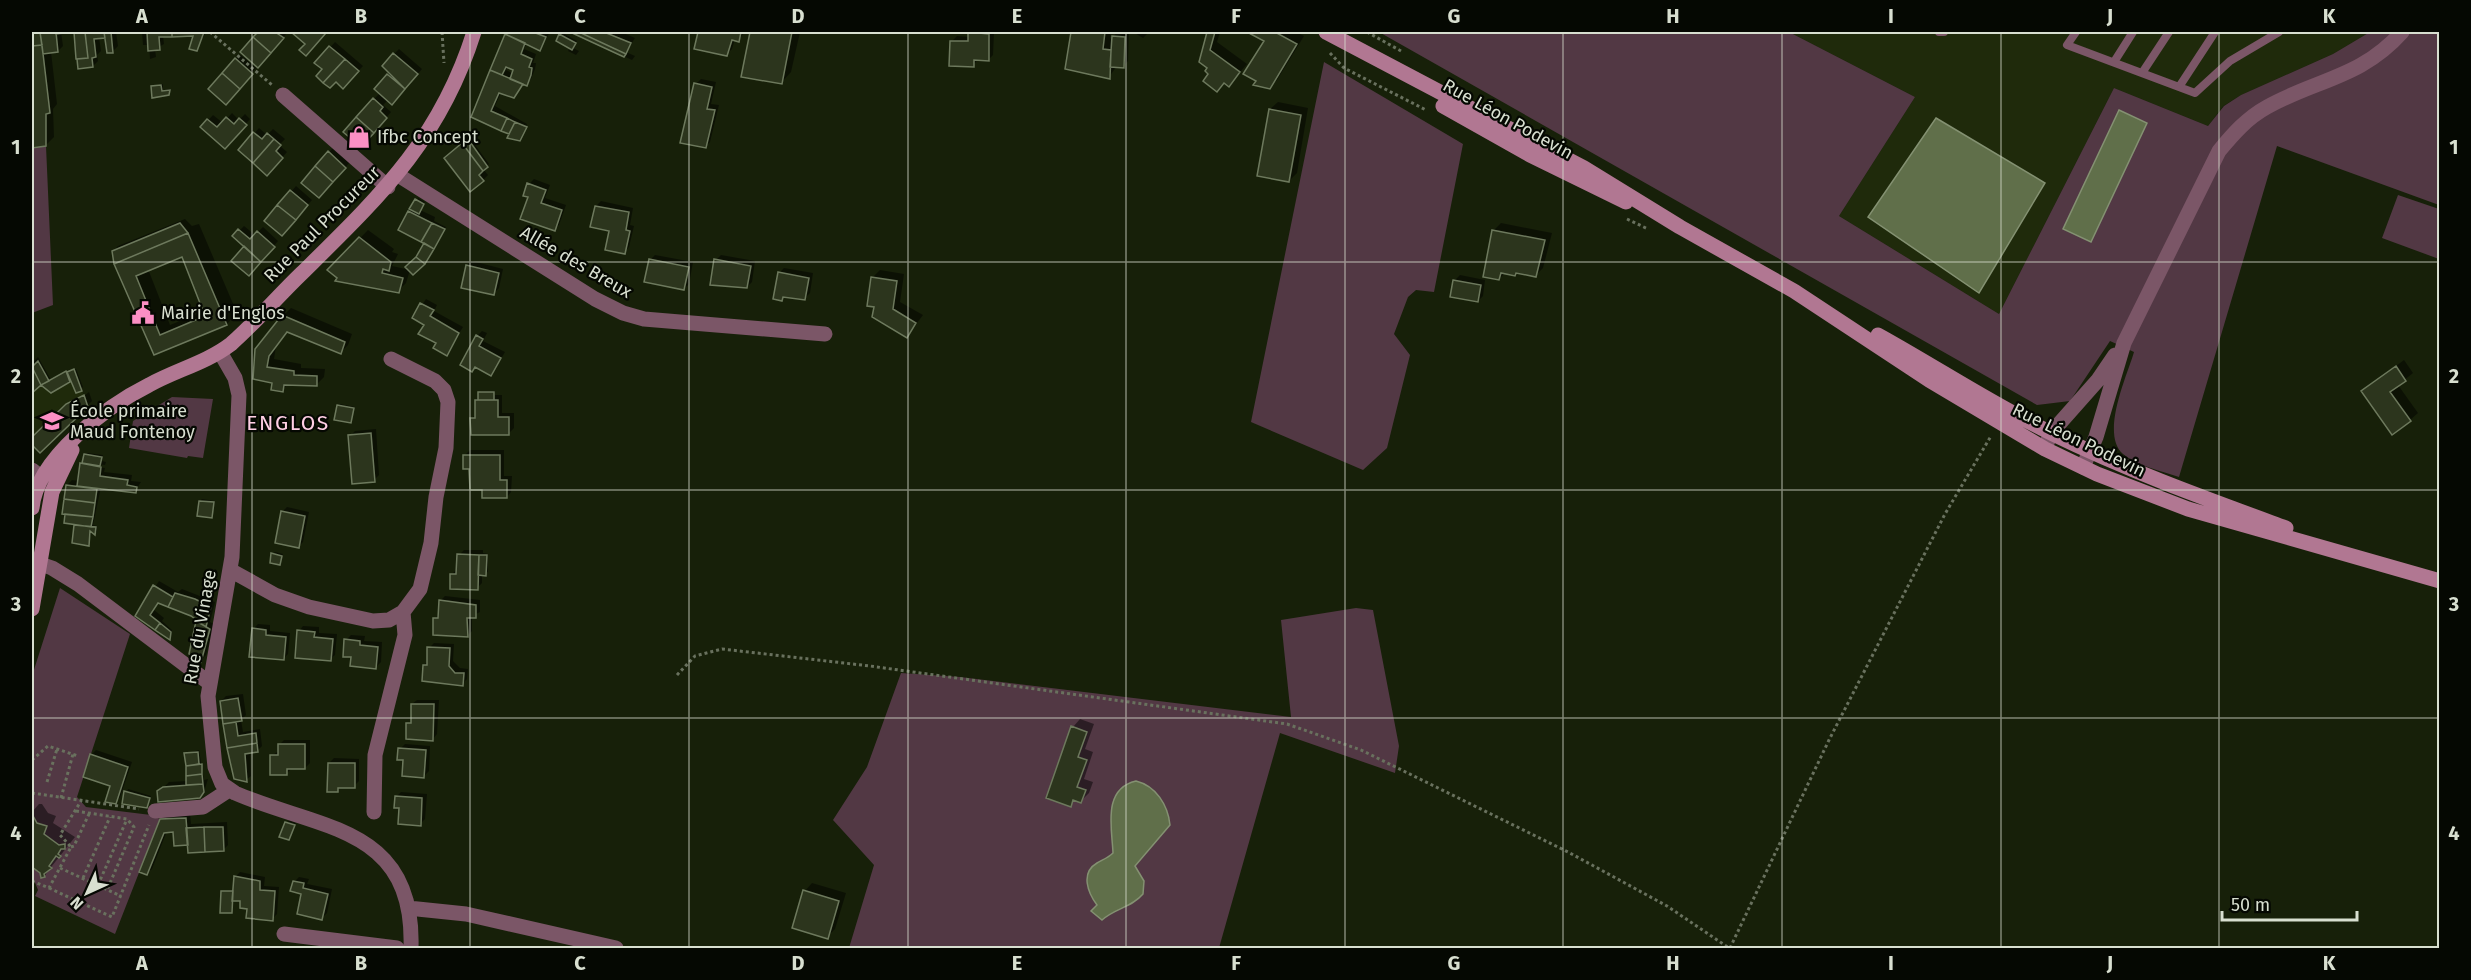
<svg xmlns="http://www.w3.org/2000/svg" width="2471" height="980" font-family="'Fira Sans',sans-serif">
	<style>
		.built { fill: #1f2a0b }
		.green { fill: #523844 }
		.water { fill: #606f4a; stroke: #849172; stroke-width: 1.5 }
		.shadow { fill: #0007; fill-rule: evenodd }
		.building { fill: #2c351d; stroke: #6d795d; stroke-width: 1.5; fill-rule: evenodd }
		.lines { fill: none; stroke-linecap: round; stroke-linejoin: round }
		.path { stroke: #69715e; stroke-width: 3; stroke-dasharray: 3 3; stroke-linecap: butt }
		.lane { stroke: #7b5667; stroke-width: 8 }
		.street { stroke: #7b5667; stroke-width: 15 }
		.secondary { stroke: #b17792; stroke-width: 15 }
		.grid { fill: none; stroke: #d8dfd0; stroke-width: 1.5; stroke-opacity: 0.55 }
		.labels { text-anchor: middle; stroke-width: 4.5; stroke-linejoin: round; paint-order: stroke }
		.street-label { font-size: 18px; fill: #d8dfd0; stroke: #050802 }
		.poi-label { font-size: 18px; fill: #d8dfd0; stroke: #050802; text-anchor: start }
		.quarter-label { font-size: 21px; letter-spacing: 1.5px; fill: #ffcfe4; stroke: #050802 }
		.neatline { fill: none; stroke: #d8dfd0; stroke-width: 2 }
		.grid-label { font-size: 20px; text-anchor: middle; font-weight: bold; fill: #d8dfd0 }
	</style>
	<rect width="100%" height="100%" fill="#172009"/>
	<path class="built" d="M 1789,32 L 2370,32 L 2333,54 L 2241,95 L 2223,106 L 2208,126 L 2114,88 L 1999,314 L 1839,216 L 1915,97 Z
		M 74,369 L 88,407 L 40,453 L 32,445 L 32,393 L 41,385 Z"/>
	<path class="green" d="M 1379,32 L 1789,32 L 1915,97 L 1839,216 L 1999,314 L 2114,88 L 2208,126 L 2224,106 L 2241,95 L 2333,54 L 2370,32 L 2439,32 L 2439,205 L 2277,146 L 2179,477 C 2161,471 2138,466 2123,454 C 2100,434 2127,376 2134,352 L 2110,341 L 2070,401 L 2037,405 Z
		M 1324,62 L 1463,144 L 1434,292 L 1416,290 L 1408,297 L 1394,334 L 1410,355 L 1387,448 L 1363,470 L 1251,422 Z
		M 46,146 L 53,305 L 32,313 L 32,148 Z
		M 2398,195 L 2439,209 L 2439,259 L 2382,238 Z
		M 172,397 L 213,399 L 203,458 L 188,456 L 187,458 L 129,448 L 133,421 Z
		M 60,588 L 130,634 L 77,797 L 86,807 L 151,815 L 160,819 L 115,934 L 35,896 L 38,890 L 32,875 L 32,867 L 40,873 L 41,878 L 44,877 L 56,856 L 61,856 L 58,854 L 61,849 L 65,848 L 65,844 L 59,845 L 44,834 L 46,826 L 37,823 L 32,814 L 32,676 Z
		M 1356,608 L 1373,610 L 1399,746 L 1395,773 L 1280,733 L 1219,948 L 849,948 L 874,865 L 833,820 L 867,767 L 901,673 L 960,677 L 1291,717 L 1281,620 Z"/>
	<path class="water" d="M 2119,110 L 2147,123 L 2091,242 L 2063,229 Z
		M 1936,118 L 2045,183 L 1979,293 L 1868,217 Z
		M 1136,781 C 1156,786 1168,805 1170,825 L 1135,866 L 1144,881 L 1143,894 C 1131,908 1115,908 1102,920 L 1091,911 L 1097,905 C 1088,893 1080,873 1097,863 C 1102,860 1108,858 1113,853 C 1112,828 1102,789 1136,781 Z"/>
	<path class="shadow" d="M 32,32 L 67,32 L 61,32 L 63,46 L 58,51 L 51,52 L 57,104 L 53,109 L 54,137 L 46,145 L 32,146 Z
		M 75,32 L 116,32 L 118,46 L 113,51 L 106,36 L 99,37 L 101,51 L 97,55 L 98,61 L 93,66 L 79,67 Z
		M 142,32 L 206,32 L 197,49 L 195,35 L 163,36 L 164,44 L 155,49 L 156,57 L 150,59 L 149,45 L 143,45 Z
		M 260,32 L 287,33 L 263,61 L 242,52 Z
		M 504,32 L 550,32 L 540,49 L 527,42 L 524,49 L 536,54 L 533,63 L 536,63 L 535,69 L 531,79 L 526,84 L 501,93 L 495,106 L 527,124 L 522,137 L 473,116 L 507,33 ZM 508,66 L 515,70 L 514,74 L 506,70 Z
		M 573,32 L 621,32 L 635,38 L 626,52 L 635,56 L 632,60 Z
		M 699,32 L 744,32 L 739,40 L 735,39 L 732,49 L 727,54 L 695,48 Z
		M 751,32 L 800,32 L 791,72 L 781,83 L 743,76 Z
		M 969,32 L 994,32 L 993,55 L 988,60 L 978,59 L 973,66 L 952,41 L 957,36 L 969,37 Z
		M 1072,32 L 1111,32 L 1110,39 L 1118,32 L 1129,32 L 1128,61 L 1123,66 L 1117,66 L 1109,77 L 1067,68 Z
		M 1133,32 L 1149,32 L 1143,38 Z
		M 1209,32 L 1220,32 L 1217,42 L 1247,64 L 1229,85 L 1225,82 L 1217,90 L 1209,68 L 1201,61 Z
		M 1250,32 L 1296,32 L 1304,36 L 1277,80 L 1270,87 L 1266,40 Z
		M 563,33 L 577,41 L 573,48 L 579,51 L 576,55 L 568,51 L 570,48 L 561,35 Z
		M 335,42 L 363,66 L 348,82 L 316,63 Z
		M 399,49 L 422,69 L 397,98 L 388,100 L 383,105 L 391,112 L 366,141 L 374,99 L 380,93 L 376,89 L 391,72 L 394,54 Z
		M 241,55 L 256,68 L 231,98 L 236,59 Z
		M 701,79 L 716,82 L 711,104 L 719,105 L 710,142 L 705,147 L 696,84 Z
		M 163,84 L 163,90 L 171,89 L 169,94 L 153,87 Z
		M 1278,102 L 1308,108 L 1297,173 L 1289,181 L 1270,109 Z
		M 232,113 L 239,120 L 245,114 L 250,119 L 230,142 L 202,127 L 213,115 L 223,123 Z
		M 259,128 L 267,135 L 273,129 L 285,139 L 279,145 L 287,152 L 272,169 L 240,150 Z
		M 470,138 L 489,164 L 483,169 L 488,175 L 483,180 L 450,153 Z
		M 334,147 L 350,162 L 324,192 L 329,152 Z
		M 534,179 L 550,185 L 545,198 L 566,205 L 559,225 L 554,230 L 530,196 L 529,184 Z
		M 296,186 L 312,200 L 286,229 L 266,221 Z
		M 418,198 L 425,202 L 420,210 L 435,217 L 434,221 L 446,227 L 427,261 L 418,257 L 429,232 L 410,212 Z
		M 601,201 L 633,208 L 630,225 L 634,226 L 629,247 L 624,252 L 596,206 Z
		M 185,219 L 192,226 L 199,224 L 237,313 L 227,324 L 155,353 L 113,251 L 118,246 ZM 182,255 L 205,311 L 170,325 L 148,269 Z
		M 1501,223 L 1552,233 L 1543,268 L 1535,276 L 1517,272 L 1515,275 L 1505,273 L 1499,279 L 1485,275 L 1494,230 Z
		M 244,226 L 255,235 L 263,227 L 278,241 L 254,269 L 246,246 L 234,236 Z
		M 368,230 L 394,249 L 392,252 L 398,254 L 392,266 L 410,270 L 406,283 L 398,291 L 339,278 L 329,270 Z
		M 655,255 L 693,262 L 689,284 L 684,289 L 650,260 Z
		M 721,255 L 755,261 L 752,282 L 747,287 L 716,260 Z
		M 472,261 L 503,269 L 499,288 L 494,293 L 467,265 Z
		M 784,268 L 813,273 L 810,293 L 805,298 L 786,295 L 782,299 L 779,273 Z
		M 880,270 L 904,274 L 900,302 L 923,315 L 907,336 L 875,306 L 872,278 Z
		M 1460,275 L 1485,280 L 1483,296 L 1478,301 L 1455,280 Z
		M 426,299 L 437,305 L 434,311 L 463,327 L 446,354 L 426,324 L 414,317 Z
		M 291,308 L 352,334 L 348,345 L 341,352 L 288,331 L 276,346 L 274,359 L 301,364 L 301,368 L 325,369 L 324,377 L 317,384 L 289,383 L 282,390 L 273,382 L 255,378 L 283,316 Z
		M 482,331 L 487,333 L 483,341 L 505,352 L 491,375 L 476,366 L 477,336 Z
		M 38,357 L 51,380 L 76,369 L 83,387 L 81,389 L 71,380 L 51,391 L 40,384 L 32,391 L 32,363 Z
		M 2404,360 L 2413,373 L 2398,385 L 2418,413 L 2410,420 L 2362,392 Z
		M 481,391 L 495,391 L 495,395 L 502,395 L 502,413 L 514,413 L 514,428 L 509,433 L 472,418 L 476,414 L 476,400 Z
		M 89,392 L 92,401 L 40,451 L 32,443 L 32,438 Z
		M 340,404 L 355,407 L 350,422 L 338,406 Z
		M 376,429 L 379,475 L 374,480 L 350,436 L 355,431 Z
		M 470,450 L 504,450 L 504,476 L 512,476 L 511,492 L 507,497 L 483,488 L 465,455 Z
		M 87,453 L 103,455 L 102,461 L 106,462 L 105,465 L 83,462 L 83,465 L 105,468 L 104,472 L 132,475 L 131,481 L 141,482 L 135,491 L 101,487 L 93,525 L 97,526 L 97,532 L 92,530 L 88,544 L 73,542 L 75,523 L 67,485 L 72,480 L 79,481 L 81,464 Z
		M 202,499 L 215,501 L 212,516 L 200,501 Z
		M 287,507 L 309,512 L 303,542 L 298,547 L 282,512 Z
		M 464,550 L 483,550 L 483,553 L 488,554 L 488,572 L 482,574 L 482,583 L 477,588 L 452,574 L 457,569 L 459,555 Z
		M 275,552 L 283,554 L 280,563 L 273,554 Z
		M 159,581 L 178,592 L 182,589 L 215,602 L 210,622 L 214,624 L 206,655 L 201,660 L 191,653 L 198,620 L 192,614 L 159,602 L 154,610 L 164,618 L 162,621 L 172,630 L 170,638 L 137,615 Z
		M 445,596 L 480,600 L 480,612 L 472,616 L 472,631 L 467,636 L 435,619 L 439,614 L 440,601 Z
		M 258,624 L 270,625 L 270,631 L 290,633 L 288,654 L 283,659 L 253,629 Z
		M 303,626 L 319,627 L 319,633 L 337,634 L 335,655 L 330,659 L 299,631 Z
		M 351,635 L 365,636 L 364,641 L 382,642 L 381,662 L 376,667 L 352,656 L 346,640 Z
		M 434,643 L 454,644 L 453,661 L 460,668 L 468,669 L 467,679 L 462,684 L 424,665 L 428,661 L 429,648 Z
		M 243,694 L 246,715 L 241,720 L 243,732 L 260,729 L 262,746 L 257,751 L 250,752 L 251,776 L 246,780 L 235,778 L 232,771 L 221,701 L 226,696 Z
		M 417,700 L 439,700 L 437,734 L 433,739 L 408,724 L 412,720 L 412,704 Z
		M 1080,719 L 1094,724 L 1085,749 L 1093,752 L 1084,779 L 1093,782 L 1089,793 L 1081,801 L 1076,799 L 1070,805 L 1073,727 Z
		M 284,740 L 310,740 L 310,763 L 305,768 L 291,769 L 286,774 L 271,756 L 279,751 L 279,745 Z
		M 405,744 L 430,746 L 429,771 L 424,776 L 405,759 L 400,749 Z
		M 96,750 L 132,762 L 120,797 L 115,802 L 112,785 L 91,755 Z
		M 199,750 L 204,780 L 208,779 L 204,792 L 199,797 L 159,792 L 169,782 L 188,781 L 185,754 Z
		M 334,758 L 359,759 L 359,781 L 354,786 L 342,786 L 337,791 L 329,763 Z
		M 128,789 L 151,796 L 149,804 L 147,806 L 124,803 Z
		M 401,792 L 427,794 L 425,819 L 420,824 L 401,807 L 396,797 Z
		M 39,804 L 42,804 L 48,813 L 56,816 L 53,823 L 75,837 L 44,876 L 32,865 L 32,812 Z
		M 190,814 L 191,824 L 227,822 L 228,845 L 223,850 L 189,844 L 175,831 L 167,831 L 152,869 L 147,873 L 161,820 L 166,815 Z
		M 289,820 L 296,823 L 289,838 L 281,836 Z
		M 240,872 L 265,877 L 264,886 L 279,887 L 277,914 L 272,919 L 249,908 L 242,900 L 234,899 L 231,911 L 223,891 L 234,890 L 235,877 Z
		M 299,877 L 309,879 L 307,884 L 332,889 L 327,913 L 322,918 L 294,882 Z
		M 812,883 L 846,893 L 835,929 L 827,937 L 805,891 Z"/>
	<path class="building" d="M 32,32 L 40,32 L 42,45 L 32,46 Z
		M 40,32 L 56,32 L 58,52 L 43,54 Z
		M 56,32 L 85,32 L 88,58 L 76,59 L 74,32 L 56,34 Z
		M 85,32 L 104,32 L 105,38 L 94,39 L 96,57 L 92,58 L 93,67 L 78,69 L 77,59 L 88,58 Z
		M 104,32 L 111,32 L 113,53 L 107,53 Z
		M 147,32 L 172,32 L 172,37 L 159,37 L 160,50 L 148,51 Z
		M 172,32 L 204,32 L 197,51 L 189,49 L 193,36 L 172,37 Z
		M 258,32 L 275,32 L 284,38 L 271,53 L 253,37 Z
		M 291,32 L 324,32 L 326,33 L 306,56 L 299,50 L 305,44 Z
		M 501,32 L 533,32 L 546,37 L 540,51 Z
		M 570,32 L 579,32 L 626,54 L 624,57 Z
		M 584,32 L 604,32 L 631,43 L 626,54 L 583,34 Z
		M 698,32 L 741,32 L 739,42 L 732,40 L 727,56 L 694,49 Z
		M 750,32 L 792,32 L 782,84 L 741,77 Z
		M 968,32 L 989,34 L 989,61 L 974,60 L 974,67 L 949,66 L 950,41 L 968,41 Z
		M 1071,32 L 1105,32 L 1103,49 L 1111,50 L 1110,79 L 1065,69 Z
		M 1207,32 L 1215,32 L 1210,50 L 1240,72 L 1229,87 L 1224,83 L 1217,92 L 1203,81 L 1208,74 L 1205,71 L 1207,68 L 1199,62 Z
		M 1247,32 L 1275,32 L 1297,44 L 1270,89 L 1253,85 L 1256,81 L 1243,74 L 1264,41 Z
		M 505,34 L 525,43 L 521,54 L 532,59 L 529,67 L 532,68 L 531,75 L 527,86 L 510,79 L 513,70 L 506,67 L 502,75 L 490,70 Z
		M 559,34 L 576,43 L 572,50 L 556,41 Z
		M 1112,36 L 1125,37 L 1124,68 L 1110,67 Z
		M 253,37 L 271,53 L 258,68 L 240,52 Z
		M 42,45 L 50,113 L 46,114 L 46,146 L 32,148 L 32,46 Z
		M 329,46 L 345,59 L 323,83 L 316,76 L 322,69 L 314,63 Z
		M 393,53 L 418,74 L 405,89 L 382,66 Z
		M 235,58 L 253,74 L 240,89 L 222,73 Z
		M 345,59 L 359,71 L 343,89 L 336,82 L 330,88 L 323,83 Z
		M 490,70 L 523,84 L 514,98 L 499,93 L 491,111 L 507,118 L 501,131 L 471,117 Z
		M 222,73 L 240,89 L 226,105 L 208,89 Z
		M 387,74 L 405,89 L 392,105 L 374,89 Z
		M 694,83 L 712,87 L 707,109 L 715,110 L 706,148 L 680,143 Z
		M 161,85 L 162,91 L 170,90 L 169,95 L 152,98 L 151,86 Z
		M 373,98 L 383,107 L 380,111 L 387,118 L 374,133 L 356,117 Z
		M 1269,109 L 1301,115 L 1289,182 L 1257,176 Z
		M 226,117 L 234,124 L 239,118 L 247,125 L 225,149 L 200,127 L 207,119 L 217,127 Z
		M 356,117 L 374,133 L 361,147 L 343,132 Z
		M 507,118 L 515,122 L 509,134 L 501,131 Z
		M 515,122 L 527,127 L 520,141 L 507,138 Z
		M 253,132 L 262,139 L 267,133 L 274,139 L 253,163 L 238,150 Z
		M 274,139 L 281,145 L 276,151 L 283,158 L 267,176 L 253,163 Z
		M 468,139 L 488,167 L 483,171 L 462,143 Z
		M 462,143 L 483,171 L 479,175 L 484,181 L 470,192 L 444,158 Z
		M 328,151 L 346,168 L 333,182 L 315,166 Z
		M 315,166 L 333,182 L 319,198 L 301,183 Z
		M 527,183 L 546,190 L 541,203 L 562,210 L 555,231 L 520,219 L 528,197 L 523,196 Z
		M 290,190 L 308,205 L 296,220 L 277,205 Z
		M 415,199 L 424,204 L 419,214 L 409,209 Z
		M 277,205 L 296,220 L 282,236 L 264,221 Z
		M 595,206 L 629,212 L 626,230 L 630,231 L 625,254 L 605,250 L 609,231 L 590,227 Z
		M 408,211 L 432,223 L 421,242 L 398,230 Z
		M 180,223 L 188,233 L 114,264 L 112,251 Z
		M 432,223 L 445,229 L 434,249 L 421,242 Z
		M 238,229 L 250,239 L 257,231 L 275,247 L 261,262 L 232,236 Z
		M 1492,230 L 1545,240 L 1536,277 L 1516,273 L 1515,276 L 1501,273 L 1499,280 L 1483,277 Z
		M 188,233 L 227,325 L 154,355 L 114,264 ZM 182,257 L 205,316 L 160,335 L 136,276 Z
		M 359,237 L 391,262 L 389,271 L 383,269 L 382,273 L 403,278 L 399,293 L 335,281 L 337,278 L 327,270 Z
		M 424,243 L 434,249 L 425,264 L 416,257 Z
		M 244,246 L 261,262 L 249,276 L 231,261 Z
		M 416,257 L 425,264 L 413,275 L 405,267 Z
		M 649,259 L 689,267 L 684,290 L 644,282 Z
		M 714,259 L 751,266 L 747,288 L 710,285 Z
		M 466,265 L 499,273 L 494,295 L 461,288 Z
		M 778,272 L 809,278 L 805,300 L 783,297 L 782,301 L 773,299 Z
		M 871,277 L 897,281 L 893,309 L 916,323 L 907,338 L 872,317 L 874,307 L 867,306 Z
		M 1453,280 L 1481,285 L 1478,302 L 1450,297 Z
		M 420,303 L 434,310 L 430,316 L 459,333 L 447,356 L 433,348 L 436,343 L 418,334 L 424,325 L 412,318 Z
		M 282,315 L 345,342 L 341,354 L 287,332 L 269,356 L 267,367 L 294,371 L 294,375 L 317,376 L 317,386 L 284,385 L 283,392 L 271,390 L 272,383 L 253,379 L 255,349 Z
		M 476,335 L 483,339 L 479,346 L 501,358 L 491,376 L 475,367 L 472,372 L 460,365 Z
		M 38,361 L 49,381 L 41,385 L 32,367 Z
		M 2396,366 L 2406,381 L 2390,392 L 2411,421 L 2392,435 L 2361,391 Z
		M 32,367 L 41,385 L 32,393 Z
		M 74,369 L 82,391 L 76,393 L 67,372 Z
		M 66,371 L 70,382 L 51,393 L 41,385 Z
		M 478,392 L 494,392 L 494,400 L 478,400 Z
		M 84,395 L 88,407 L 40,453 L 32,445 L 32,437 L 66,404 Z
		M 475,400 L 498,400 L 498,417 L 509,417 L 509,435 L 471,435 L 470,418 L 475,418 Z
		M 337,405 L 354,408 L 351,423 L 334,420 Z
		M 371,433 L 375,482 L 352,484 L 348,435 Z
		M 84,454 L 102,457 L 100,466 L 82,463 Z
		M 463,455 L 500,455 L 500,480 L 507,480 L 507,498 L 482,498 L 482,490 L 470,490 L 469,469 L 463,469 Z
		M 80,463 L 101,467 L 100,476 L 128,480 L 127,485 L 137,487 L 136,493 L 77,486 Z
		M 66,485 L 97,489 L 95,503 L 64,499 Z
		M 64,499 L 95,503 L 93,517 L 62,514 Z
		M 199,501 L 214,502 L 212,518 L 197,516 Z
		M 281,511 L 305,516 L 299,548 L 275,543 Z
		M 65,514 L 93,517 L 91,527 L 64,523 Z
		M 74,525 L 96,527 L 95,535 L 90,531 L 89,546 L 72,543 Z
		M 271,553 L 282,556 L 280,565 L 270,563 Z
		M 457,554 L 479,555 L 478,590 L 450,589 L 450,574 L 456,574 Z
		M 479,555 L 487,555 L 486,576 L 478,575 Z
		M 153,585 L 173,597 L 168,607 L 158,603 L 150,615 L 160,623 L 155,630 L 135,616 Z
		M 175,593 L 195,599 L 211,607 L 206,627 L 191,616 L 168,607 Z
		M 439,600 L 476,605 L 476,618 L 467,618 L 468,637 L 433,635 L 433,618 L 438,618 Z
		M 196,621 L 210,629 L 201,662 L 189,654 Z
		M 160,623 L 171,632 L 170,640 L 155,630 Z
		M 252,628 L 266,630 L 266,635 L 286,637 L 284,660 L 249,657 Z
		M 297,630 L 315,632 L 314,637 L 333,639 L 331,661 L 295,658 Z
		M 344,639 L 360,641 L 360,645 L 378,647 L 376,669 L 350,666 L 351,657 L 343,657 Z
		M 427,647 L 450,648 L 449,666 L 455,673 L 464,673 L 463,686 L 422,681 L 423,665 L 427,665 Z
		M 238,698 L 242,721 L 223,724 L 220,701 Z
		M 411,704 L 434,704 L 433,741 L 406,739 L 406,723 L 411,723 Z
		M 236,722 L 238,736 L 256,733 L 257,743 L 227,748 L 223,724 Z
		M 1071,726 L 1087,732 L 1078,757 L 1087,760 L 1077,787 L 1086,790 L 1081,803 L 1073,800 L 1071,807 L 1046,798 Z
		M 257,743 L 258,752 L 245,754 L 247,782 L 234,779 L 227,748 Z
		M 278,744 L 305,744 L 305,769 L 287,769 L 287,775 L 270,775 L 270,755 L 278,755 Z
		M 398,748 L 426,750 L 424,778 L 402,776 L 403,760 L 397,760 Z
		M 198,752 L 199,764 L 186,766 L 184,753 Z
		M 90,754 L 128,767 L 116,804 L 105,802 L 110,786 L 83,777 Z
		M 328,763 L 355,763 L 355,788 L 338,788 L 338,792 L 327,792 Z
		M 202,764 L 202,774 L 186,776 L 186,766 Z
		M 202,774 L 203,784 L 186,785 L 186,776 Z
		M 203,784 L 204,792 L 200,798 L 158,802 L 157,791 L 163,787 Z
		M 124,791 L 150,798 L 147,808 L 122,804 Z
		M 395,796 L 422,798 L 421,826 L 398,824 L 399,808 L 394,808 Z
		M 32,814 L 37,823 L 47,826 L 44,834 L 59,845 L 65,844 L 65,849 L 61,849 L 58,854 L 61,856 L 59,858 L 56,856 L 49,866 L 52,868 L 44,874 L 45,877 L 41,878 L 40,873 L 32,867 Z
		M 186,818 L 188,845 L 174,846 L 173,832 L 164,833 L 147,875 L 139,872 L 160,819 Z
		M 285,822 L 295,825 L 289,840 L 279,837 Z
		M 204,827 L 223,827 L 224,851 L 205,852 Z
		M 204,827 L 205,852 L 188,853 L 186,828 Z
		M 234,876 L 260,881 L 260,890 L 275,891 L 273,921 L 246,918 L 247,909 L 240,908 L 240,901 L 232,901 Z
		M 293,881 L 304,883 L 303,888 L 328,894 L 322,920 L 297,914 L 301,894 L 290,891 Z
		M 803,890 L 839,901 L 828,939 L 792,928 Z
		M 221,891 L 233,891 L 232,913 L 220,913 Z"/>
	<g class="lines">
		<path class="path" d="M 210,32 L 272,85
			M 442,32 L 444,63
			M 1367,32 L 1401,51
			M 1330,53 L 1344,68 L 1426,110
			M 1627,219 L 1648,229
			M 677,675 L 695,656 L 722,649 L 870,666 L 1287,724 L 1361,750 L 1568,852 L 1667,906 L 1729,948
			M 32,760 L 48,746 L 78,756
			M 47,782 L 57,749
			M 32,793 L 139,809
			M 61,798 L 73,754
			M 76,811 L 127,819 L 134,827 L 107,890
			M 71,847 L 74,846 L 89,814
			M 60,868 L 121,896
			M 83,878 L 110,817
			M 32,881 L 49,888 L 71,847 L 60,835 L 81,801
			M 98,885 L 127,819
			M 49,888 L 112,917 L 149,825
			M 1730,948 L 1829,740 L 1945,514 L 1991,436"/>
		<path class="lane" d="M 1939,32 L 1944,32
			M 2076,32 L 2067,45 L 2195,93 L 2230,61 L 2279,32
			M 2114,62 L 2133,32
			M 2142,73 L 2169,32
			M 2179,87 L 2215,32"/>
		<path class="street" d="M 283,95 L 388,187
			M 398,175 L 595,299 L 623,313 L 644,319 L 825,334
			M 220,352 L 235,378 L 239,395 L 232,557 L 208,696 L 215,767 L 222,784 L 235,793 C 319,830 415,825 411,948
			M 2046,445 L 2051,433 L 2098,380 L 2115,355
			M 2083,467 L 2096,437 L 2124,343 L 2219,151 C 2233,134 2247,118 2267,107 C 2317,79 2361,78 2402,32
			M 32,470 L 41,477
			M 32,561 L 52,568 L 78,584 L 208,682
			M 230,570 L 275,595 L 309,607 L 373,621 L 389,620 L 403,612
			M 155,811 L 203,807 L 229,790
			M 374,812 L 375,755 L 405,635 L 403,612 L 420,589 L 431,543 L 436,497 L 446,448 L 448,402 L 444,390 L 435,381 L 391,359
			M 408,908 L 466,914 L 616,948
			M 284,934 L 397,948"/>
		<path class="secondary" d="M 1326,32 L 1584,168 L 1680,227 L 1794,291 L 1929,380 L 2045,449 L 2097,474 L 2188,509 L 2440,581
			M 1443,106 L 1530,155 L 1626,202
			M 1878,335 C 1936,367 1993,405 2053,434 C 2129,471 2207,499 2286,528
			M 32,508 C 37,458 107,406 149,385 C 176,370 206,363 231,344 C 256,322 278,296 302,273 C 380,196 440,140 474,32
			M 32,609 L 52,492 L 72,450"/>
	</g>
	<path class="grid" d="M 252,32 L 252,948M 470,32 L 470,948M 689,32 L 689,948M 908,32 L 908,948M 1126,32 L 1126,948M 1345,32 L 1345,948M 1563,32 L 1563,948M 1782,32 L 1782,948M 2001,32 L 2001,948M 2219,32 L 2219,948M 32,262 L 2440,262M 32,490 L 2440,490M 32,718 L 2440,718"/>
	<defs>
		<g id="shop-bare" transform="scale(1.8)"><path d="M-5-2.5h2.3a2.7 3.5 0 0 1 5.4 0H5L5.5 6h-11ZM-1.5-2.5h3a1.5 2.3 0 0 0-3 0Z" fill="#fb8fc4" stroke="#050802" stroke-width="2.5" paint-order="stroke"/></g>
		<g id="civic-bare" transform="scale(1.8)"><path d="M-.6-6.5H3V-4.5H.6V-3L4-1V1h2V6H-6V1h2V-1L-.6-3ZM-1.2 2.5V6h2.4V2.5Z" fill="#fb8fc4" stroke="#050802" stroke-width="2.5" paint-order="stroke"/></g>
		<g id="school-bare" transform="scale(1.8)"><path d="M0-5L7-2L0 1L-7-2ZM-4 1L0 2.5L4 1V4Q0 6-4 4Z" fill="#fb8fc4" stroke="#050802" stroke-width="2.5" paint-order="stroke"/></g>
	</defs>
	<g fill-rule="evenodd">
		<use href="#shop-bare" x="359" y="137"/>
		<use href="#civic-bare" x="143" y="313"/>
		<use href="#school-bare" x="52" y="421"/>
	</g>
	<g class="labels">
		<g class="street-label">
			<text transform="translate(1508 119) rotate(29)" y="6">Rue Léon Podevin</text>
			<text transform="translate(322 224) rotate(-45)" y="6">Rue Paul Procureur</text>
			<text transform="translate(576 262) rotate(30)" y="6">Allée des Breux</text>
			<text transform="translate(2079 440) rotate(26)" y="6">Rue Léon Podevin</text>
			<text transform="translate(200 627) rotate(-80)" y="6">Rue du Vinage</text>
		</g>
		<g class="poi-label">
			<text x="377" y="143">Ifbc Concept</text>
			<text x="161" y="319">Mairie d'Englos</text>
			<text x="70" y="417">École primaire<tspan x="70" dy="21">Maud Fontenoy</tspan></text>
		</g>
		<g class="quarter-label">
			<text x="288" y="430">ENGLOS</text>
		</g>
	</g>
	<rect width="2471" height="980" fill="none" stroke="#050802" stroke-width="66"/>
	<g transform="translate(87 893) rotate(225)" stroke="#050802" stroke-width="4.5" paint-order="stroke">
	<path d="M0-4.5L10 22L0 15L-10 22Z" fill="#d8dfd0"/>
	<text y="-9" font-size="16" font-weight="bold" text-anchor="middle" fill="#d8dfd0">N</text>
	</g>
	<path d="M2222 911v9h135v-9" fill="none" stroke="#d8dfd0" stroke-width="3"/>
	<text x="2231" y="911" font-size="18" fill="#d8dfd0" stroke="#050802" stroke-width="4.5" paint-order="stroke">50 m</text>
	<rect x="33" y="33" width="2405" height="914" class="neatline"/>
	<g class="grid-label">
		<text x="142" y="23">A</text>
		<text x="361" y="23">B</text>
		<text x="580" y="23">C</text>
		<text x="798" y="23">D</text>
		<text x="1017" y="23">E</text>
		<text x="1236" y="23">F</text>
		<text x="1454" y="23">G</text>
		<text x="1673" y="23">H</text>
		<text x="1891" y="23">I</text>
		<text x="2110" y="23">J</text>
		<text x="2329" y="23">K</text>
		<text x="16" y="154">1</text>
		<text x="2454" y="154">1</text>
		<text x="16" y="383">2</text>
		<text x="2454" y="383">2</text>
		<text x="16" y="611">3</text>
		<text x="2454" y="611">3</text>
		<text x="16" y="840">4</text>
		<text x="2454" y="840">4</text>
		<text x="142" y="970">A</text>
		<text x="361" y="970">B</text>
		<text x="580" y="970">C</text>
		<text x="798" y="970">D</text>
		<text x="1017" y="970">E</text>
		<text x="1236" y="970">F</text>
		<text x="1454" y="970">G</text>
		<text x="1673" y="970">H</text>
		<text x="1891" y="970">I</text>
		<text x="2110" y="970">J</text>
		<text x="2329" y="970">K</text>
	</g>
</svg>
